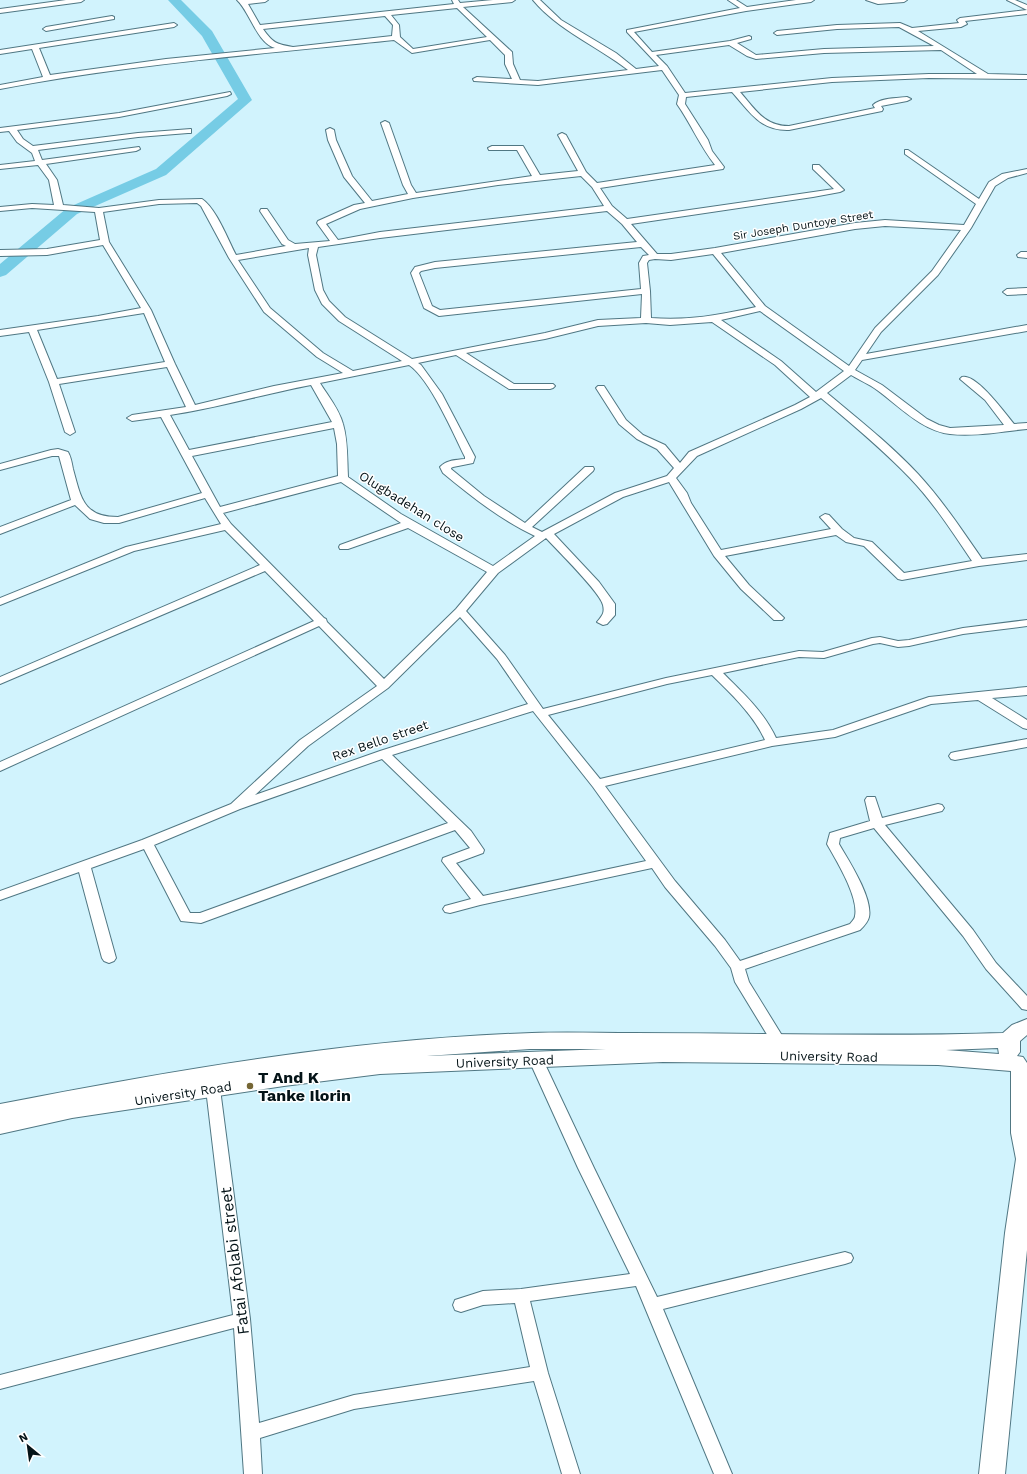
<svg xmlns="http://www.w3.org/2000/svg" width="1027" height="1474" font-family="'Work Sans',sans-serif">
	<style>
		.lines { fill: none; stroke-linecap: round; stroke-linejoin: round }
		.river { fill: #76cce5; fill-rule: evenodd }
		.street-casing { stroke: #507783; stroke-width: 2 }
		.primary-casing { stroke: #507783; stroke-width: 2 }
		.street { fill: #fff; fill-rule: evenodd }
		.primary { fill: #fff; fill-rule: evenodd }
		.poi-dot { fill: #756634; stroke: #fff; stroke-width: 1.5 }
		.labels { text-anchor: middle; stroke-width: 3; stroke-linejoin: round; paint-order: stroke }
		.far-street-label { font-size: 11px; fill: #041317; stroke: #fff }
		.street-label { font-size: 13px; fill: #041317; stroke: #fff }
		.near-poi-label { font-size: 16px; font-weight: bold; fill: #041317; stroke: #fff; text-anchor: start }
		.near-street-label { font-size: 16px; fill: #041317; stroke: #fff }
	</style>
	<rect width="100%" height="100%" fill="#d1f3fd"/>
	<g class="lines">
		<path class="river" d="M 168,0 L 181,0 L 212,31 L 252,100 L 166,175 L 77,214 L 6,275 L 0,277 L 0,264 L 67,208 L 156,169 L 238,99 L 202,36 Z"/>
		<g class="street-casing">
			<path id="street" d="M 66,0 L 84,0 L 81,2 L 0,13 L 0,9 Z
				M 237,0 L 268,0 L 265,2 L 248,4 L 260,25 L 454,4 L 452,0 L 458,0 L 460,3 L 493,0 L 515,0 L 512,2 L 463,7 L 512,52 L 513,64 L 520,80 L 538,81 L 628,70 C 597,46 558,30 533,0 L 540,0 L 561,20 L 616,53 L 636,69 L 659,66 L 627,32 L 627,30 L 740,8 L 728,0 L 736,0 L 747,7 L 796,0 L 814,0 L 811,2 L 746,11 L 634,32 L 652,52 L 730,41 L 749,36 L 751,37 L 751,39 L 737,43 L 756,55 L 824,49 L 934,46 L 899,27 L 837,29 L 777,35 L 774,33 L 777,31 L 837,25 L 900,23 L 912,28 L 959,23 L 957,20 L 960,18 L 1027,10 L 1007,0 L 1015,0 L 1027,5 L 1027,14 L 965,21 L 967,24 L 961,27 L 918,31 L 988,74 L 1027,75 L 1027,79 L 929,78 L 832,82 L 740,92 C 755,109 764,126 789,126 L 875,108 L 873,105 C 880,98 897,98 907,97 L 911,99 L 907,101 L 881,106 L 883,109 L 882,111 L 789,130 C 760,131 750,112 732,92 L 686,97 L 685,104 L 708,140 L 712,151 L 724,167 L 723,169 L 600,188 L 612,206 L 627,219 L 834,189 L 813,169 L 813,165 L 819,165 L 844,190 L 840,192 L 813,197 L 631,224 L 657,254 L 671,254 L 715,248 L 855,223 L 885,220 L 964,225 L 976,204 L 905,154 L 905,150 L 908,150 L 979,199 L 989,182 L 1002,174 L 1027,169 L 1027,173 L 1008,178 L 995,186 L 971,228 L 938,275 L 881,332 L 866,354 L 1027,325 L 1027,331 L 862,360 L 855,370 L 882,385 L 927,419 L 939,425 L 950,428 L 1004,425 L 985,400 L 960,379 L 962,377 C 976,373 1005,413 1014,424 L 1027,423 L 1027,429 C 1003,431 975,437 950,434 C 922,431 899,406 877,390 C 869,384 859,380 851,375 L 827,393 C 857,418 891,445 918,474 C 942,500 962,530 982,559 L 1027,554 L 1027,560 L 979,566 L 902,580 L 898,579 L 864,546 L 846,542 L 836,535 L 725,556 L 749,585 L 782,616 L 784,618 L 782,620 L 774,620 L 741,589 L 714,556 L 669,482 L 623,497 L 554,534 L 599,582 L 615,604 L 615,615 L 607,624 L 603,625 L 597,622 C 602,616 605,613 603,605 C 601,593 557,550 546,538 L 498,573 L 466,611 L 505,655 L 543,709 L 666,678 L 799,651 L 823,652 L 872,638 L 880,637 L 898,641 L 909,640 L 963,628 L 1027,620 L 1027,626 L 963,634 L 909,646 L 898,647 L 880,643 L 873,644 L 824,658 L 799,657 L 723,673 C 743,693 764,712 776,738 L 833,730 L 929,697 L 1027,687 L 1027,695 L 992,698 L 1027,720 L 1027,729 L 1023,728 L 978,700 L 931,704 L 835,737 L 772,746 L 605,786 L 675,881 L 725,940 L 740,961 L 850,924 C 852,921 855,919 855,916 C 859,897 836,860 827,844 L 830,833 L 870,821 L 865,800 L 867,797 L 875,797 L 882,818 L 938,804 L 942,805 L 944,808 L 942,811 L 885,825 L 973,930 L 996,963 L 1027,996 L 1027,1010 L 1022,1009 L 986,969 L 963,936 L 874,828 L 840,838 L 839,844 C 849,861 873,898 869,917 C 868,922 863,927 860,930 L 745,969 L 749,982 L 786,1042 L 784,1046 L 779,1047 L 774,1046 L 735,982 L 731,968 L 715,946 L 665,887 L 652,868 L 480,905 L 450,913 L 445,912 L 443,909 L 445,906 L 471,899 L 442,861 L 443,858 L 470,848 L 455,830 L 201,923 L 181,921 L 144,849 L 91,868 L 116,958 L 114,961 L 109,963 L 104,961 L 102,958 L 79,872 L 0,900 L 0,891 L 142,840 L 231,804 L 300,740 L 377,686 L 319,626 L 0,771 L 0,762 L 314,621 L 265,571 L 0,684 L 0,677 L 260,565 L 225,530 L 134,551 L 0,605 L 0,598 L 126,547 L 221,524 L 205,498 L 119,523 L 104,523 L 90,519 L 75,505 L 0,534 L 0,527 L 71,500 L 59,456 L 52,456 L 0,470 L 0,464 L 51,450 L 58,449 L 68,452 C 71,457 72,464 73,469 C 81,498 83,517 118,517 L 202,493 L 161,417 L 132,421 L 127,418 L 132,415 L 186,407 L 167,367 L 59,384 L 75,432 L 70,435 L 65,432 L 49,382 L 29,332 L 0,336 L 0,330 L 98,316 L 141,308 L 103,245 L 47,255 L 0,256 L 0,250 L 47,249 L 100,240 L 95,212 L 32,208 L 0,211 L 0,207 L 32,204 L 54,205 L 49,180 L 38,165 L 0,169 L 0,165 L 35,161 L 32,153 L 17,142 L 9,131 L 0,132 L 0,128 L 119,113 L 230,92 L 231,94 L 227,96 L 119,117 L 17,130 L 23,139 L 33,146 L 138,133 L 191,129 L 191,133 L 188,133 L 138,137 L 38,150 L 42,160 L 139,147 L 140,149 L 136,151 L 46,164 L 57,180 L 63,205 L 99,208 L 159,200 L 202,199 C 216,208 228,240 236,255 L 286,246 L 282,244 L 260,211 L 261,209 L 267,209 L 288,240 L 295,244 L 330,241 L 317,223 L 318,221 L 354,205 L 365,203 L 344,177 L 328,140 L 326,130 L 330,128 L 334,130 L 336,140 L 352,176 L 372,201 L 408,194 L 403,185 L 381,123 L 385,121 L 389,123 L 411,185 L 416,193 L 532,176 L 517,150 L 489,150 L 488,148 L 492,146 L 523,146 L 540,175 L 578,171 L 558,135 L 562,133 L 566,135 L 586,172 L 597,183 L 715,165 C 700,146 691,124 677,104 L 679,95 L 662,70 L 538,85 L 474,81 L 473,79 L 477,77 L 512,79 L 505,64 L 505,55 L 490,40 L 412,53 L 394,40 C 263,54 131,64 0,89 L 0,85 L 43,77 L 32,49 L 0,54 L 0,50 L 174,23 L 177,25 L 174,27 L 39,48 L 50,75 L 166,59 L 275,48 C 257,43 250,12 237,0 ZM 457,8 L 487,37 L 413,49 L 400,37 L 399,25 L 391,15 ZM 385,16 L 393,25 L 392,36 L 293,47 C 276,44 273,43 263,29 ZM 729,45 L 747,56 L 756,59 L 824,53 L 941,50 L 977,74 L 929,74 L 832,78 L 685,93 L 667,66 L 656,55 ZM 581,176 L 592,187 L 604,206 L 380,232 L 338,240 L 326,224 L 360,209 L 413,198 L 498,185 ZM 197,203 L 201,206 L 229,258 L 264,312 L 317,357 L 343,373 L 274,386 L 195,405 L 175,364 L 151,310 L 109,242 L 103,212 L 159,204 ZM 607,211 L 622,224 L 637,242 L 435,262 L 415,267 L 411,273 L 424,308 L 439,316 L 642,294 L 641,318 L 598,320 L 545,333 L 412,359 L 345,317 L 329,301 L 323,290 L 316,255 L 318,247 L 380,238 ZM 885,226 L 961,230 L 932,271 L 875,328 L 849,366 L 765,306 L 721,253 L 855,229 ZM 641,247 L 649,255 L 643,256 L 639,263 L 641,289 L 440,310 L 432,306 L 419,273 L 421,271 L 435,268 ZM 309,248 L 308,255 L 315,290 L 322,304 L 339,321 L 402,361 L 353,371 L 323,353 L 270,308 L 238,260 ZM 713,254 L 756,307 C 720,315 688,321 651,318 L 650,291 L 647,263 L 649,260 L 655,259 L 671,260 ZM 760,311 L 844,371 L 816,392 L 781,361 L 721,320 ZM 144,313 L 165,362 L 57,379 L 37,330 ZM 712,322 L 775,365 L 810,397 L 795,405 L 689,452 L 680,463 L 665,445 L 643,435 L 626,420 L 604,386 L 598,386 L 596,388 L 619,424 L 637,439 L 657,449 L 674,468 L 667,476 L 615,493 L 542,532 L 532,527 L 593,471 L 594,469 L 593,467 L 585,467 L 525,523 L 484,496 L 451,469 L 451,468 L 453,467 L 473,463 L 475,457 L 442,394 L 421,365 L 418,363 L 456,355 L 509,389 L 550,389 L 553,388 L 555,386 L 553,384 L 514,384 L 466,353 L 545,339 L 598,326 L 646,323 L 670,325 ZM 409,365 C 430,379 453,433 465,457 L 465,459 C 456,460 446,460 440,467 L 443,473 C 472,497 501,520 535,536 L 493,566 L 401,514 L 348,477 C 347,459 348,441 343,424 C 339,409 328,396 320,383 ZM 311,385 L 332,422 L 189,450 L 170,415 C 217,408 264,394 311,385 ZM 821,398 C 851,423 882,449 910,478 C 934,503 953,533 972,561 L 904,573 L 872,542 L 854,538 L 842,529 L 829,515 L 825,514 L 820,517 L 831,529 L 721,550 L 691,503 L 687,493 L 676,478 L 697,456 L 801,409 ZM 334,428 L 337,444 L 338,476 L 220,507 L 192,456 ZM 341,482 L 401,523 L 340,545 L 339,547 L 340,549 L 348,549 L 408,528 L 487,572 L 456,609 L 384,679 L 327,622 L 326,619 L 324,618 L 231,524 L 223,513 ZM 460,617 L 497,659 L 528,704 L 380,751 L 255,795 L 308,746 L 388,688 ZM 712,675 C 732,695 753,714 765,740 L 600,779 L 548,715 L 667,684 ZM 533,711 L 593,787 L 646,861 L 483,896 L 456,863 L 483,853 L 484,850 L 471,831 L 392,755 ZM 382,759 L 448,823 L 200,913 L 190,913 L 154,845 L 240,809 Z
				M 866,0 L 907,0 L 904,2 L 878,4 Z
				M 112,16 L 114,17 L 114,19 L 46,31 L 43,29 L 46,27 Z
				M 1021,252 L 1027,252 L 1027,258 L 1018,257 L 1017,255 Z
				M 1027,288 L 1027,294 L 1007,295 L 1003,292 L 1007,289 Z
				M 1027,739 L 1027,747 L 955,760 L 951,759 L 949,756 L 951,753 L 955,752 Z
				M 536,1055 L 541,1056 L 543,1060 L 594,1168 L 657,1297 L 845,1252 L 851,1254 L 853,1258 L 851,1262 L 845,1264 L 663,1309 L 732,1474 L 714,1474 L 636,1286 L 530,1301 L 548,1373 L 580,1474 L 562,1474 L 534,1381 L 354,1409 L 260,1438 L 262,1474 L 244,1474 L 234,1328 L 0,1389 L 0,1375 L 233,1315 L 206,1089 L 208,1085 L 213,1084 L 218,1085 L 220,1089 L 250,1319 L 259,1423 L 354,1395 L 530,1367 L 515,1303 L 483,1305 L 461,1312 L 455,1310 L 453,1305 L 455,1300 L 483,1291 L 521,1289 L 630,1274 L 578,1168 L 529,1060 L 531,1056 Z"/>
		</g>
		<g class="primary-casing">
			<path id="primary" d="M 1027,1019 L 1027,1035 L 1020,1041 L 1020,1052 L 1017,1056 L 1023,1057 L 1027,1063 L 1027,1250 L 1005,1474 L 979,1474 L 1005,1233 L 1016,1159 L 1011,1133 L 1011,1071 L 938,1065 L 663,1062 L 380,1074 L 284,1086 L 72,1118 L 0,1134 L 0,1104 C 175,1070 353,1039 532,1033 C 566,1032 600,1033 633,1033 C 757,1033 880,1037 1003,1033 L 1012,1025 ZM 998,1048 L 999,1054 L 946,1050 ZM 530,1049 L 606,1049 L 427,1056 Z"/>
		</g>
		<use href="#street" class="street"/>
		<use href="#primary" class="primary"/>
	</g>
	<circle class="poi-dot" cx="250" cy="1086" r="4"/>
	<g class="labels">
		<g class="far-street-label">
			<text transform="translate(803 225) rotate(-9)" y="4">Sir Joseph Duntoye Street</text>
		</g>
		<g class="street-label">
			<text transform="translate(412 506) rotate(32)" y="5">Olugbadehan close</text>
			<text transform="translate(380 740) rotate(-19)" y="5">Rex Bello street</text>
			<text transform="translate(829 1056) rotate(1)" y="5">University Road</text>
			<text transform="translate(505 1061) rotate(-2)" y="5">University Road</text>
			<text transform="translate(183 1093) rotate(-9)" y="5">University Road</text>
		</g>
		<g class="near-poi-label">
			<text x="258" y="1083">T And K<tspan x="258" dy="18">Tanke Ilorin</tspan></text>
		</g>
		<g class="near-street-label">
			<text transform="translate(234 1261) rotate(-97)" y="6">Fatai Afolabi street</text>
		</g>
	</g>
	<g transform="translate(28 1446) rotate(331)" stroke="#ffffff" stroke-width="3" paint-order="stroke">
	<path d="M0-3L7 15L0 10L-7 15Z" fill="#041317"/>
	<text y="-6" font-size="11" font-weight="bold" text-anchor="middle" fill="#041317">N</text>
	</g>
</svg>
